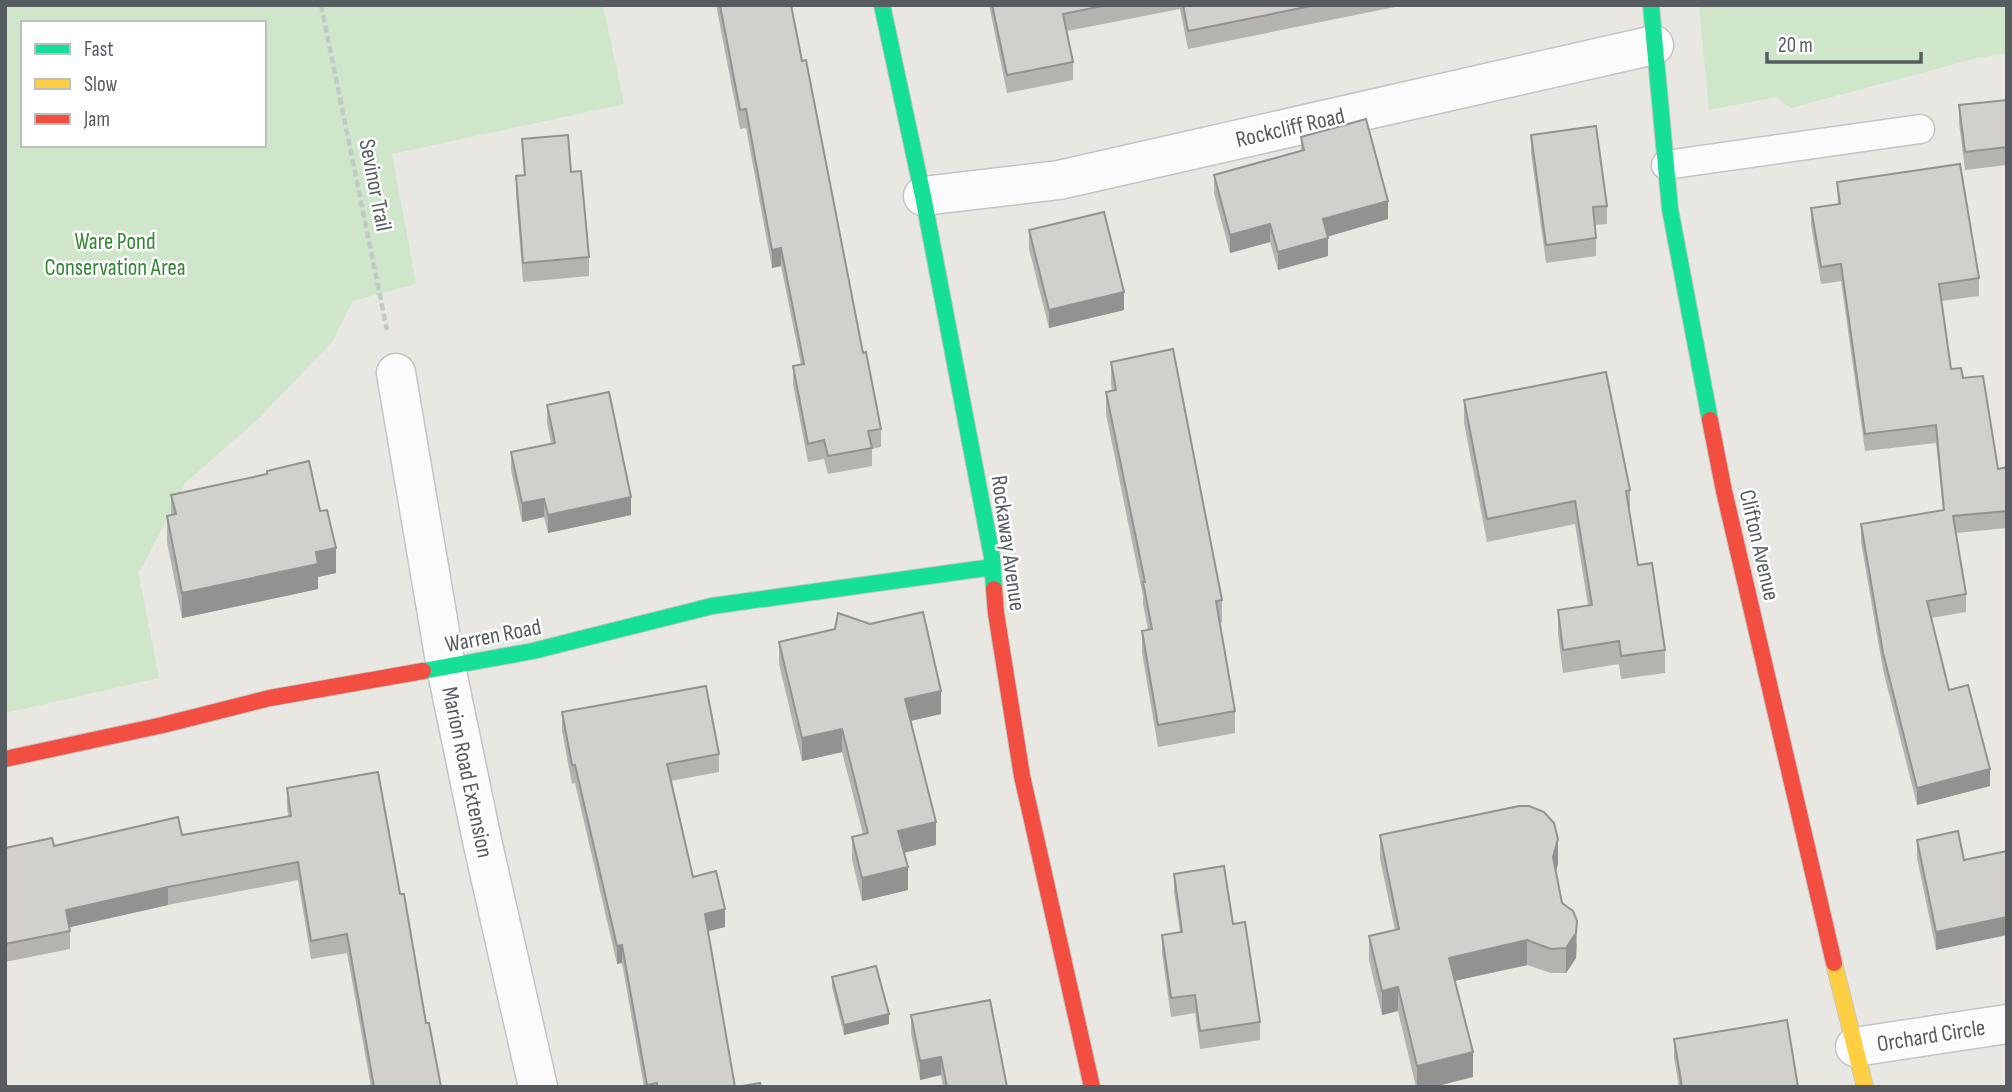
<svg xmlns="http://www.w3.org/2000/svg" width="2012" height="1092" font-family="'Sofia Sans Condensed',sans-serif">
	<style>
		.green { fill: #cfe6cb; fill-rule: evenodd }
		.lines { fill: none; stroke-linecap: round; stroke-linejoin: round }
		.lane-casing { stroke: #c4c4c3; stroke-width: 31 }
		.street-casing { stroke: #c4c4c3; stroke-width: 41 }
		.fast-casing { stroke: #c4c5c4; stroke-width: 18 }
		.slow-casing { stroke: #c4c5c4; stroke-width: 18 }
		.jam-casing { stroke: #c4c5c4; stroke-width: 18 }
		.path { stroke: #c3cac6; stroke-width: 4.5; stroke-dasharray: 7 3.5; stroke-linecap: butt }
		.lane { stroke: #fcfbfb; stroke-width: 28 }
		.street { stroke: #fcfbfb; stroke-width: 38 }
		.fast { stroke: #16e098; stroke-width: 16 }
		.slow { stroke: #ffcf43; stroke-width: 16 }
		.jam { stroke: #f24e42; stroke-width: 16 }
		.wall { fill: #b4b3b0 }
		.shaded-wall { fill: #929290 }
		.building { fill: #d1d0cd; stroke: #929290; stroke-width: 2 }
		.labels { text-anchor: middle; stroke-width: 5; stroke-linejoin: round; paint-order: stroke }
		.street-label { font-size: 23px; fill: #575c61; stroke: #fff }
		.park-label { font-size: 23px; fill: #318730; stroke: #fff }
	</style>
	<rect width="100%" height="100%" fill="#e8e7e2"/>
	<path class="green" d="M 5,5 L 603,5 L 624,104 L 392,154 L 416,284 L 353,301 L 332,342 L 259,418 L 185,483 L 144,564 L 138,572 L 159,678 L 5,713 ZM 23,23 L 264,23 L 264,145 L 23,145 Z
		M 1699,5 L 2007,5 L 2007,53 L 1977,58 L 1791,108 L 1776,97 L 1709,110 Z"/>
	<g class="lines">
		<g class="lane-casing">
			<path id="lane" d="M 1666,165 L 1920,129"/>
		</g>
		<g class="street-casing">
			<path id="street" d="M 923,196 L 1059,180 L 1654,45
				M 396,373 L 446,667 L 483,845 L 538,1087
				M 1855,1047 L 2007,1024"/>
		</g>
		<g class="fast-casing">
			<path id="fast" d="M 882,5 L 923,196 L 992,557 L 994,589
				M 1651,5 L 1670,209 L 1710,420
				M 423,671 L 533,651 L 712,606 L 993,567"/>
		</g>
		<g class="slow-casing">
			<path id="slow" d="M 1834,963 L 1865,1087"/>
		</g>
		<g class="jam-casing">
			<path id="jam" d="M 1710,420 L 1724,491 L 1834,963
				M 994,589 L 996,613 L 1022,776 L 1092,1087
				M 5,759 L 163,725 L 270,698 L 423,671"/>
		</g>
		<path class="path" d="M 321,5 L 387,330"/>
		<use href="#lane" class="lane"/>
		<use href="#street" class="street"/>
		<use href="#fast" class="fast"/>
		<use href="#slow" class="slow"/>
		<use href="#jam" class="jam"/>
	</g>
	<path class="wall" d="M 716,5 L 791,5 L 863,353 L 881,429 L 881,447 L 872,449 L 872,466 L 828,474 L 824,459 L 808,462 L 793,384 L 793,366 L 801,365 L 781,266 L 772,268 L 746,128 L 740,129 Z
		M 989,5 L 1405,5 L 1188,49 L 1180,9 L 1067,31 L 1073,62 L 1073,80 L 1007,93 Z
		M 2007,100 L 2007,165 L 1965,170 L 1959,123 L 1959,105 Z
		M 1531,135 L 1607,206 L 1607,224 L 1595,225 L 1596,238 L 1596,256 L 1546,263 L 1531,153 Z
		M 1301,137 L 1388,219 L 1328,236 L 1328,256 L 1278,270 L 1270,242 L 1230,253 L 1214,193 L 1214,175 L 1301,151 Z
		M 522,139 L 571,172 L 589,257 L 589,276 L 523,282 L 516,194 L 516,176 L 524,175 Z
		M 1837,182 L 1979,278 L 1979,296 L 1941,301 L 1951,369 L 1963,378 L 1998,469 L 2007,467 L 2007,528 L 1956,533 L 1966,594 L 1966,612 L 1931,618 L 1949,690 L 1990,786 L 1917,805 L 1883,670 L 1861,542 L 1861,524 L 1943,510 L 1936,443 L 1865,451 L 1841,281 L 1821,284 L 1811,225 L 1811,208 L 1838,204 Z
		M 1029,230 L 1124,310 L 1049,328 L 1029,249 Z
		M 1111,362 L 1222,600 L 1222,622 L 1220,623 L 1235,711 L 1235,733 L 1158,747 L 1142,653 L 1142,631 L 1148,630 L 1143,604 L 1143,596 L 1106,414 L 1106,392 L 1112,391 L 1111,384 Z
		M 1464,400 L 1630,490 L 1630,512 L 1638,565 L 1665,650 L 1665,673 L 1621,679 L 1619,664 L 1563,673 L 1558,634 L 1558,610 L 1588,606 L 1575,524 L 1487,542 L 1464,423 Z
		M 547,405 L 631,515 L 548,533 L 544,517 L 522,522 L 511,470 L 511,452 L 551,443 L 547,423 Z
		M 267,471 L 320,511 L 336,573 L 318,577 L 318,589 L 182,618 L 167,542 L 167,516 L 171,515 L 171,495 L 267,474 Z
		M 779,642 L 941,714 L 911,721 L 936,845 L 904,853 L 908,890 L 862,901 L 852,860 L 852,837 L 863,834 L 842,752 L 802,761 L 779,664 Z
		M 562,712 L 719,754 L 719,772 L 671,781 L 693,877 L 725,927 L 708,931 L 735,1087 L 644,1087 L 622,963 L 617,964 L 575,783 L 572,784 L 562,731 Z
		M 287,788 L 400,894 L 426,1023 L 441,1087 L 371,1087 L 347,953 L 311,959 L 298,880 L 168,905 L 70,927 L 70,949 L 5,962 L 5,848 L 54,846 L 182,835 L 288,816 L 287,806 Z
		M 1380,835 L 1558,864 L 1556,871 L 1562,903 L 1577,945 L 1576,958 L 1566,973 L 1551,973 L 1527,965 L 1455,981 L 1473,1077 L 1433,1087 L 1416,1087 L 1398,1011 L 1382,1015 L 1369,960 L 1369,936 L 1395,930 L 1380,859 Z
		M 1917,840 L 1964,860 L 1936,950 L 1917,858 Z
		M 1174,874 L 1233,924 L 1260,1022 L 1260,1040 L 1200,1049 L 1195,1013 L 1171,1017 L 1162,953 L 1162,935 L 1180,932 L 1174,892 Z
		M 832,977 L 889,1024 L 844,1035 L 832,987 Z
		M 911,1015 L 1007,1087 L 943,1087 L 941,1075 L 920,1080 L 911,1033 Z
		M 1674,1039 L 1798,1087 L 1679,1087 L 1674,1057 Z"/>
	<path class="shaded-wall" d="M 1388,201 L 1388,219 L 1323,238 L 1323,219 Z
		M 1270,224 L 1270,242 L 1230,253 L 1230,235 Z
		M 1328,238 L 1328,256 L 1278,270 L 1278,252 Z
		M 781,248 L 781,266 L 772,268 L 772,250 Z
		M 1124,292 L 1124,310 L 1049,328 L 1049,310 Z
		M 631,497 L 631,515 L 548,533 L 548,515 Z
		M 544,499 L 544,517 L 522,522 L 522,503 Z
		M 336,548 L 336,573 L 318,577 L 318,589 L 182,618 L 182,593 L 316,552 Z
		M 941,691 L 941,714 L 905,722 L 905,699 Z
		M 842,729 L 842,752 L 802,761 L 802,738 Z
		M 1990,769 L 1990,786 L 1917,805 L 1917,788 Z
		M 936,822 L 936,845 L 898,854 L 898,831 Z
		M 1558,839 L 1558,864 L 1553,881 L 1553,857 Z
		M 908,867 L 908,890 L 862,901 L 862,878 Z
		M 168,887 L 168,905 L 66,928 L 66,910 Z
		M 725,909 L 725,927 L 705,932 L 705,914 Z
		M 2007,917 L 2007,935 L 1936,950 L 1936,932 Z
		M 1577,921 L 1576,958 L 1566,973 L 1566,948 Z
		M 1527,940 L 1527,965 L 1449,982 L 1449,958 Z
		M 622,945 L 622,963 L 617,964 L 617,946 Z
		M 1398,987 L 1398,1011 L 1382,1015 L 1382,991 Z
		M 889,1014 L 889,1024 L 844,1035 L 844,1025 Z
		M 1473,1052 L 1473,1077 L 1433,1087 L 1417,1087 L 1417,1066 Z
		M 941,1057 L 941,1075 L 920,1080 L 920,1061 Z"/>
	<path class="building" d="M 720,5 L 791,5 L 802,61 L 806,60 L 863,353 L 866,352 L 881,429 L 868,431 L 872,448 L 828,456 L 824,440 L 808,444 L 793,366 L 804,364 L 781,248 L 772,250 L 746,109 L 740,110 Z
		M 992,5 L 1107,5 L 1063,14 L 1073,62 L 1007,75 Z
		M 1183,5 L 1316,5 L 1188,31 Z
		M 2007,100 L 2007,147 L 1965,152 L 1959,105 Z
		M 1366,119 L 1388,201 L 1323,219 L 1328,238 L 1278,252 L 1270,224 L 1230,235 L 1214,175 L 1304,150 L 1301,137 Z
		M 1596,126 L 1607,206 L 1593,207 L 1596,238 L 1546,245 L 1531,135 Z
		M 568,135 L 571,172 L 581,171 L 589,257 L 523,263 L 516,176 L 525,175 L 522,139 Z
		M 1960,164 L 1979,278 L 1939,284 L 1951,369 L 1961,368 L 1963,378 L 1983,376 L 1998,469 L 2007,467 L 2007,511 L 1953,516 L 1966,594 L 1927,601 L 1949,690 L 1968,685 L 1990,769 L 1917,788 L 1883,653 L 1861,524 L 1944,510 L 1936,425 L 1865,434 L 1841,264 L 1821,267 L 1811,208 L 1840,204 L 1837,182 Z
		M 1104,212 L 1124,292 L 1049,310 L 1029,230 Z
		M 1173,349 L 1222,600 L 1216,601 L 1235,711 L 1158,725 L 1142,631 L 1152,629 L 1143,582 L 1145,582 L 1106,392 L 1116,390 L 1111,362 Z
		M 1606,372 L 1630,490 L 1626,491 L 1638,565 L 1652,563 L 1665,650 L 1621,656 L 1619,641 L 1563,650 L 1558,610 L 1592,605 L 1575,501 L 1487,519 L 1464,400 Z
		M 609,392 L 631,497 L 548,515 L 544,499 L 522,503 L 511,452 L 555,443 L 547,405 Z
		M 309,461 L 320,511 L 327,510 L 336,548 L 316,552 L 318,564 L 182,593 L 167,516 L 176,514 L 171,495 L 267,474 L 267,471 Z
		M 923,612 L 941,691 L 905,699 L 936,822 L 898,831 L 908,867 L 862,878 L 852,837 L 868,833 L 842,729 L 802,738 L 779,642 L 835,629 L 838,613 L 870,624 Z
		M 706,686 L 719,754 L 667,764 L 693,877 L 716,871 L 725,909 L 705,914 L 735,1087 L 657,1087 L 657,1083 L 647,1085 L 622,945 L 617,946 L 575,765 L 572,765 L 562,712 Z
		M 378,772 L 400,894 L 404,894 L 426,1023 L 429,1023 L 441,1087 L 374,1087 L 347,934 L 311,941 L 298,862 L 168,887 L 66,910 L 70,931 L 5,944 L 5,848 L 52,838 L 54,846 L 178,817 L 182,835 L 291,816 L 287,788 Z
		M 1519,806 L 1529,806 L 1544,812 L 1554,823 L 1558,839 L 1553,857 L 1562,903 L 1573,911 L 1577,921 L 1576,933 L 1566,948 L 1551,949 L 1527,940 L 1449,958 L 1473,1052 L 1417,1066 L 1398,987 L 1382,991 L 1369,936 L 1399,929 L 1380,835 Z
		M 1958,831 L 1964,860 L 2007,851 L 2007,917 L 1936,932 L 1917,840 Z
		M 1224,866 L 1233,924 L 1245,922 L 1260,1022 L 1200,1031 L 1195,995 L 1171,998 L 1162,935 L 1182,932 L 1174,874 Z
		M 876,966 L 889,1014 L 844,1025 L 832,977 Z
		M 990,1000 L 1007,1087 L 947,1087 L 941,1057 L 920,1061 L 911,1015 Z
		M 1787,1020 L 1798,1087 L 1682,1087 L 1674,1039 Z
		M 760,1083 L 761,1087 L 737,1087 Z"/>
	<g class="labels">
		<g class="street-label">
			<text transform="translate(1290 127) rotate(-13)" y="8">Rockcliff Road</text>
			<text transform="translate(376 185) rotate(79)" y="8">Sevinor Trail</text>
			<text transform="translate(1009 543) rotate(82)" y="8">Rockaway Avenue</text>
			<text transform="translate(1760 545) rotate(77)" y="8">Clifton Avenue</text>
			<text transform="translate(493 635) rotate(-11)" y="8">Warren Road</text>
			<text transform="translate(468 772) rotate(78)" y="8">Marion Road Extension</text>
			<text transform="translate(1931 1035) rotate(-9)" y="8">Orchard Circle</text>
		</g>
		<g class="park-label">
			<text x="115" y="249">Ware Pond<tspan x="115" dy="26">Conservation Area</tspan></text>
		</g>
	</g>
	<rect width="2012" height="1092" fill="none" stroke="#575c61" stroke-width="14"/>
	<rect x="21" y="21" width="245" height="126" fill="#ffffff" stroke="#bcbec0" stroke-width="2"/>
	<rect x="35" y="44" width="35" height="10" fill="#16e098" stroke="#bcbec0" stroke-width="2"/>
	<text x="84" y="56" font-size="21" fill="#575c61">Fast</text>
	<rect x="35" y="79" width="35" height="10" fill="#ffcf43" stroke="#bcbec0" stroke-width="2"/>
	<text x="84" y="91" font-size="21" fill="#575c61">Slow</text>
	<rect x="35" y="114" width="35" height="10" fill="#f24e42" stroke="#bcbec0" stroke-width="2"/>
	<text x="84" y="126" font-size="21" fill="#575c61">Jam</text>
	<path d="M1767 52v10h154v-10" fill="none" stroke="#575c61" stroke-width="3.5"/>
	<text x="1778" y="52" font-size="21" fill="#575c61" stroke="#ffffff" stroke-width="5" paint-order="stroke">20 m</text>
</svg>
